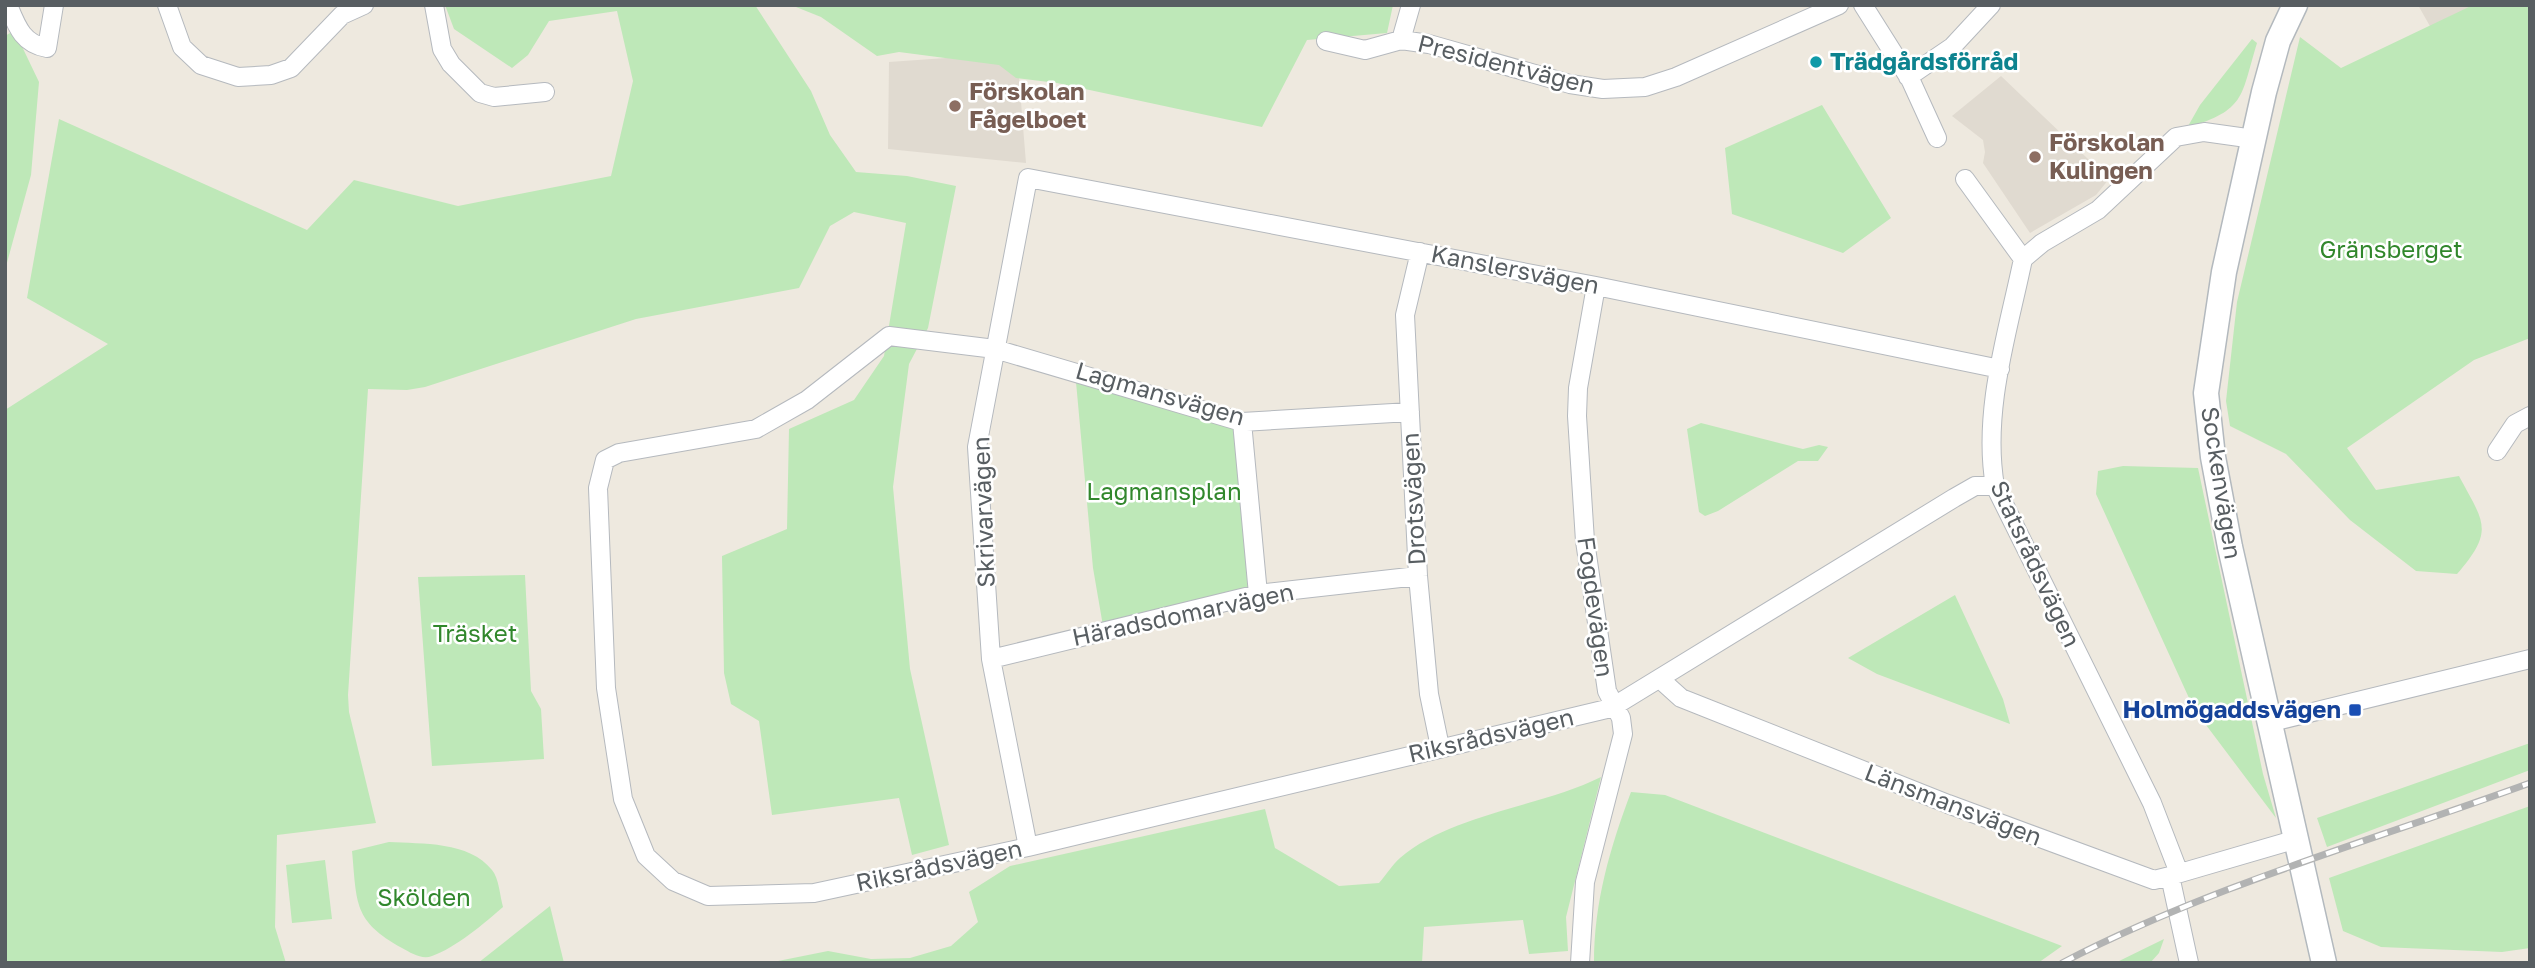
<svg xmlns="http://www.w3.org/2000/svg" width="2535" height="968" font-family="'Golos Text',sans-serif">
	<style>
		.education { fill: #e0dad0 }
		.green { fill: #bee8b8 }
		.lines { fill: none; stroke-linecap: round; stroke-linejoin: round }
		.street-casing { stroke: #b5b9be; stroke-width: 20 }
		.secondary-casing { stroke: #b3b9be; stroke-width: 27 }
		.street { stroke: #fff; stroke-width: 18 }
		.secondary { stroke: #fff; stroke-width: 24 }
		.rail-casing { stroke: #b2b3b3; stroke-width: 7 }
		.rail { stroke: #fff; stroke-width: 4.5; stroke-dasharray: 13; stroke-linecap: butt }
		.culture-dot { fill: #0f9aa8; stroke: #fff; stroke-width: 2.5 }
		.education-dot { fill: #8d6e63; stroke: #fff; stroke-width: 2.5 }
		.transit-dot { fill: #1a4fb4; stroke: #fff; stroke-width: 2.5 }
		.labels { text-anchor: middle; stroke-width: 5; stroke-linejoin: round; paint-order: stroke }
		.culture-label { font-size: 24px; font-weight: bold; fill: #0d838f; stroke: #fff; text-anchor: start }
		.street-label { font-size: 24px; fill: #585e62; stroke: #fff }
		.education-label { font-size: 24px; font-weight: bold; fill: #785e54; stroke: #fff; text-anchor: start }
		.park-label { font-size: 24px; fill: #31872c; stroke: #fff }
		.transit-label { font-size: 24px; font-weight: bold; fill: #164399; stroke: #fff; text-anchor: end }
	</style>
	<rect width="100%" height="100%" fill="#eee9df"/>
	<path class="education" d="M 2418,5 L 2481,5 L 2431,28 Z
		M 1017,53 L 1026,163 L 888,149 L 889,62 Z
		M 2001,76 L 2109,179 L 2096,195 L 2030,233 L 1983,163 L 1985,152 L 1983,140 L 1952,116 Z"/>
	<path class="green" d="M 445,5 L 755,5 L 811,91 L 830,135 L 856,172 L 907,176 L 956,186 L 928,328 L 909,364 L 893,487 L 910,669 L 949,845 L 912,855 L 899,798 L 772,815 L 759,721 L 731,704 L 724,673 L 722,556 L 787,529 L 789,429 L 854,400 L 884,356 L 906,223 L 854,212 L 830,226 L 799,288 L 636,319 L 425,387 L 407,390 L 368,389 L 348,695 L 349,712 L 376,823 L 277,835 L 275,927 L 286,963 L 5,963 L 5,410 L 108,344 L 27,298 L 59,119 L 307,230 L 354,180 L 458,206 L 611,176 L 633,81 L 617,11 L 549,21 L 528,55 L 512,68 L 454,29 Z
		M 791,5 L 1393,5 L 1387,33 L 1307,40 L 1262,127 L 1057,83 L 1016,78 L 999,65 L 899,52 L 877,56 L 821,17 Z
		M 2473,5 L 2530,5 L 2530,338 L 2474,360 L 2347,448 L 2376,490 L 2459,476 C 2484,523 2495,530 2457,574 L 2416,571 L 2350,520 L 2286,454 L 2230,426 L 2226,401 L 2237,302 L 2300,37 L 2341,68 Z
		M 10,33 L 16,34 L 39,82 L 31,175 L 5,270 L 5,36 Z
		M 2252,39 L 2257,43 C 2240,99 2246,109 2187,128 L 2200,105 Z
		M 1822,105 L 1891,218 L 1843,253 L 1732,214 L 1725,148 Z
		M 1076,382 L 1230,424 L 1234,428 L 1250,585 L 1246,590 L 1103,626 L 1093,568 Z
		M 1701,423 L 1803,449 L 1819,445 L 1828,447 L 1818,461 L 1798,461 L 1718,511 L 1705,516 L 1699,512 L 1687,429 Z
		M 2123,466 L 2198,468 L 2263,774 L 2276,818 L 2194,709 L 2096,494 L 2098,471 Z
		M 525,575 L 531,691 L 541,709 L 544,759 L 432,766 L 418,577 Z
		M 1955,595 L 2003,699 L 2010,724 L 1877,674 L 1848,658 Z
		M 2530,743 L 2530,770 L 2327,847 L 2317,818 Z
		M 1601,777 L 1566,917 L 1568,951 L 1529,954 L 1523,920 L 1424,927 L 1422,963 L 768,963 L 828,951 L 871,959 L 910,958 L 951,946 L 978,922 L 969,892 L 1010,866 L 1265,809 L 1275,848 L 1339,886 L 1379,883 C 1386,875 1392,865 1400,858 C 1451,814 1541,807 1601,777 Z
		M 1631,792 L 1665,795 L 2062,946 L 2038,963 L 1594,963 C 1594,902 1610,848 1631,792 Z
		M 2530,806 L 2530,948 L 2502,952 L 2381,947 L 2343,931 L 2329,878 Z
		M 389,842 C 422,844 469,841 492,870 C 499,878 500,897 503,907 C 485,923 455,948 432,956 C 422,960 411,953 402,948 C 353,921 357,903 352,851 Z
		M 325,860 L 332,919 L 292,923 L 286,865 Z
		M 550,906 L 564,963 L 478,963 Z
		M 2164,939 L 2159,953 L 2150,963 L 2115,963 Z"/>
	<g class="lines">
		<g class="street-casing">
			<path id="street" d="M 8,5 C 17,27 23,44 47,48 L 54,5
				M 167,5 L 182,47 L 201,65 L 238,77 L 271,75 L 291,68 L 342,15 L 364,5
				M 434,5 L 442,49 L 451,64 L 480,93 L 494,97 L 545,92
				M 1863,5 L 1911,81 L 1937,138
				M 1401,40 L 1411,5
				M 1326,41 L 1365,50 L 1401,40 L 1429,44 L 1570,84 L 1603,89 L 1645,87 L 1676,77 L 1839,5
				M 1908,77 L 1952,47 L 1991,5
				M 1965,179 L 2023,259
				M 1420,252 L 1405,315 L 1418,576 L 1429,694 L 1440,747
				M 1410,412 L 1242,422 L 995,349 L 889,336 L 807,400 L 756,429 L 619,453 L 605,460 L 598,488 L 606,688 L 623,799 L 646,856 L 673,881 L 708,896 L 814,893 L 1028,847 L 1611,708 L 1954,498 L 1975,486 L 1995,486
				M 1242,422 L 1258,594
				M 2497,451 L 2515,424 L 2530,416
				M 991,659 L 1258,594 L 1418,576
				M 1661,680 L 1681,698 L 1948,804 L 2154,880 L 2170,876 L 2189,963
				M 2272,722 L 2530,659
				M 1028,847 L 991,659 L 977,447 L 1028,178 L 1596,286 L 2000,369
				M 2179,873 L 2152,803 L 1995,486 C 1982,411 2008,332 2023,259 L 2042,243 L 2098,210 L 2176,137 L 2204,132 L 2254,139
				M 2170,876 L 2297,839
				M 1580,963 L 1585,882 L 1623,734 L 1621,718 L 1607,691 L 1585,541 L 1577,416 L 1578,388 L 1596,286"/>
		</g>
		<g class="secondary-casing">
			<path id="secondary" d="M 2295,5 L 2278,41 L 2264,92 L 2224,272 L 2206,393 L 2213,457 L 2230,547 L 2324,963"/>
		</g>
		<use href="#street" class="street"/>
		<use href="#secondary" class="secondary"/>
		<g class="rail-casing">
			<path id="rail" d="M 2062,963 C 2210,886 2374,840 2530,783"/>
		</g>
		<use href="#rail" class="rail"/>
	</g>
	<circle class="culture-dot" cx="1816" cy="62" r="7"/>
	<g class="education-dot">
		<circle cx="955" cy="106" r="7"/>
		<circle cx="2035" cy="157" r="7"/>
	</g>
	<rect class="transit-dot" x="2348" y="703" width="14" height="14" rx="3.5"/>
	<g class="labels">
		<g class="culture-label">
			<text x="1830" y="70">Trädgårdsförråd</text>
		</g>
		<g class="street-label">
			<text transform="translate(1506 65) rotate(14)" y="8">Presidentvägen</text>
			<text transform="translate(1515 270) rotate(11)" y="8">Kanslersvägen</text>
			<text transform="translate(1160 394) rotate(16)" y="8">Lagmansvägen</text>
			<text transform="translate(2221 483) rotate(81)" y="8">Sockenvägen</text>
			<text transform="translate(1414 499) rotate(-93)" y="8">Drotsvägen</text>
			<text transform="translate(984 512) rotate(-92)" y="8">Skrivarvägen</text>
			<text transform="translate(2035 564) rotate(65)" y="8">Statsrådsvägen</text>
			<text transform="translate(1595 607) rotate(82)" y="8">Fogdevägen</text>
			<text transform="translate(1183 615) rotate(-12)" y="8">Häradsdomarvägen</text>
			<text transform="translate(1491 736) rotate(-13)" y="8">Riksrådsvägen</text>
			<text transform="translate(1953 805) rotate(21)" y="8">Länsmansvägen</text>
			<text transform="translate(939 866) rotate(-12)" y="8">Riksrådsvägen</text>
		</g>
		<g class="education-label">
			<text x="969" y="100">Förskolan<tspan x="969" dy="28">Fågelboet</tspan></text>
			<text x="2049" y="151">Förskolan<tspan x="2049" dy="28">Kulingen</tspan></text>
		</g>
		<g class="park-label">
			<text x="2391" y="258">Gränsberget</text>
			<text x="1164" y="500">Lagmansplan</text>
			<text x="475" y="642">Träsket</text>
			<text x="424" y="906">Skölden</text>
		</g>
		<g class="transit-label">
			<text x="2341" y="718">Holmögaddsvägen</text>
		</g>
	</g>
	<rect width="2535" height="968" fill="none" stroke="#585e62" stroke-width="14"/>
</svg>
